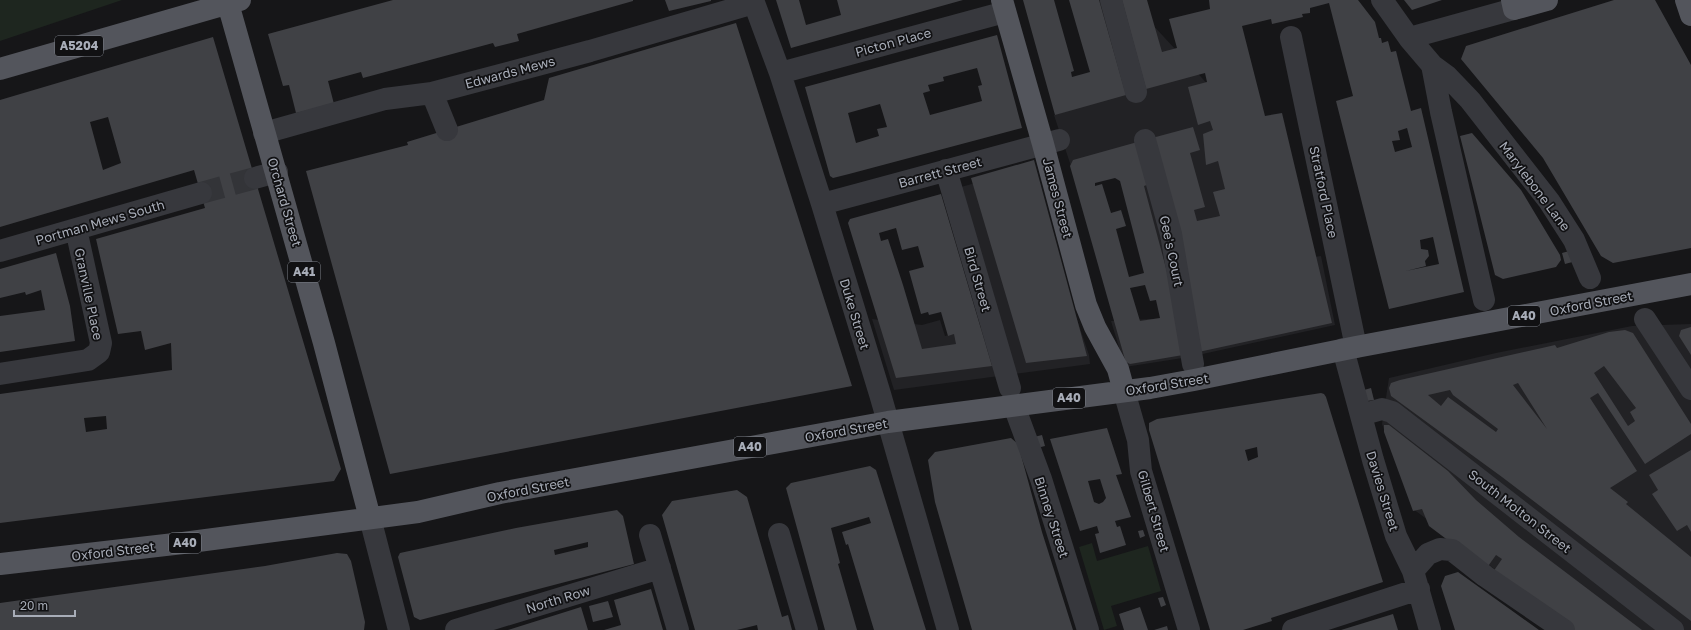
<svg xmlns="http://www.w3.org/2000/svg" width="1691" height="630" font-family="'Golos Text',sans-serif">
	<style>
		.built { fill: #222225 }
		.green { fill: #1e261f }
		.building { fill: #404145; fill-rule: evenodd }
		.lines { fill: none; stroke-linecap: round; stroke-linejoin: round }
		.minor-tunnel { stroke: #333438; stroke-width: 22; stroke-dasharray: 22 11; stroke-linecap: butt }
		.minor { stroke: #37383d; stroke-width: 22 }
		.major { stroke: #53555c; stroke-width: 22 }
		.labels { text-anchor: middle; stroke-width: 3.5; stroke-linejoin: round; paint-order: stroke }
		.shield { fill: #111113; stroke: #7b7e86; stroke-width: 1 }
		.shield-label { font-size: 12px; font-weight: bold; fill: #a8adb8 }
		.street-label { font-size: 13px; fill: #a8adb8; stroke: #111113 }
	</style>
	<rect width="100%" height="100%" fill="#161618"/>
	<path class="built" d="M 1082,0 L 1135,0 L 1138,9 L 1214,91 L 1235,268 L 1321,256 L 1335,325 L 1189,357 L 1125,367 L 1111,321 L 1170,318 L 1123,164 L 1074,175 L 1054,115 L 1109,98 Z
		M 1026,169 L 1089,355 L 1090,364 L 894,390 L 872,319 L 922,325 L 940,320 L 945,336 L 1000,323 L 961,187 Z
		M 1691,324 L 1691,630 L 1577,630 L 1413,509 L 1382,424 L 1389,378 L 1496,353 L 1632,326 Z"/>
	<path class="green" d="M 0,0 L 122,0 L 0,41 Z
		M 1092,543 L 1097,561 L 1148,546 L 1161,591 L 1111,606 L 1117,626 L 1104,630 L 1079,547 Z"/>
	<path class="building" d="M 393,0 L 633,0 L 633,1 L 517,34 L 519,41 L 495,47 L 493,43 L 363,78 L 361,72 L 328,81 L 334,104 L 296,113 L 289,85 L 283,86 L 268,34 Z
		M 665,0 L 711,0 L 711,1 L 669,11 Z
		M 776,0 L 799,0 L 806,25 L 841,15 L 837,0 L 963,0 L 791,48 Z
		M 1023,0 L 1054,0 L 1074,71 L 1071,72 L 1072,77 L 1090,72 L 1069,0 L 1099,0 L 1126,95 L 1055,115 Z
		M 1122,0 L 1147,0 L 1162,52 L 1177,48 L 1169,19 L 1210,9 L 1209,0 L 1358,0 L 1375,22 L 1379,38 L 1381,38 L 1382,43 L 1388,41 L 1391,52 L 1396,51 L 1411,111 L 1421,108 L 1464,292 L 1389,309 L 1336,101 L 1353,96 L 1329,3 L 1310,8 L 1310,13 L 1302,14 L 1303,17 L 1272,24 L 1271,19 L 1242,26 L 1265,116 L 1282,113 L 1332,323 L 1194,353 L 1152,138 L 1193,127 L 1200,150 L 1190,153 L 1205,207 L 1194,210 L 1197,221 L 1220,216 L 1213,192 L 1225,189 L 1218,161 L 1206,165 L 1203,134 L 1213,130 L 1210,121 L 1198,125 L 1188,87 L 1207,82 L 1205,73 L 1146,89 ZM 1407,128 L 1412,147 L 1395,152 L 1392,141 L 1400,140 L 1398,131 ZM 1433,237 L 1439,264 L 1406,271 L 1426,266 L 1425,261 L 1429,256 L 1428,250 L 1421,249 L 1420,240 Z
		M 1404,0 L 1442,0 L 1412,10 Z
		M 1614,0 L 1655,0 L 1691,65 L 1691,248 L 1613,263 L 1601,256 L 1543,158 L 1461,59 L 1466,46 Z
		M 736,23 L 852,386 L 390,474 L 306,171 L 408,145 L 407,142 L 544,100 L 549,78 Z
		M 997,35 L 1022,128 L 849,174 L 833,178 L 830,176 L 805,87 ZM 977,68 L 982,85 L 978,86 L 982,101 L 930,115 L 923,93 L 930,91 L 928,85 L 944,81 L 943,77 ZM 880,104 L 887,127 L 877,129 L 879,136 L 856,143 L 848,113 Z
		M 213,37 L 341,469 L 334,481 L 0,523 L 0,394 L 172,370 L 171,343 L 145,350 L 141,331 L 118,334 L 96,239 L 205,208 L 194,170 L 0,227 L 0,100 ZM 108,117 L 121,163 L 103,170 L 90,122 ZM 106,416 L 107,429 L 86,432 L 84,418 Z
		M 1472,133 L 1521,190 L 1560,255 L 1561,260 L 1556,267 L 1503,279 L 1495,275 L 1460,136 Z
		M 1141,141 L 1152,183 L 1144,186 L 1189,354 L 1130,364 L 1126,362 L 1124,356 L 1070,166 L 1073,160 ZM 1115,178 L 1120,181 L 1144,273 L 1129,277 L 1116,229 L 1126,226 L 1121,210 L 1111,213 L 1102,184 L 1095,186 L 1095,183 ZM 1145,285 L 1150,301 L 1156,300 L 1160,318 L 1140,321 L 1130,288 Z
		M 1034,160 L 1087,356 L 1026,363 L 971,178 Z
		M 941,194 L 992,366 L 896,378 L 848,223 L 850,219 ZM 896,228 L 902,250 L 918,246 L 924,267 L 909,271 L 921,314 L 928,312 L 929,315 L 941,312 L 948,336 L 954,334 L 956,344 L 922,349 L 903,285 L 888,239 L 881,241 L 879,233 Z
		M 1573,250 L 1576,261 L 1565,264 L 1562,253 Z
		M 56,253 L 70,306 L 75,341 L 0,352 L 0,316 L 45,310 L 41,290 L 26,295 L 25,292 L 0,298 L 0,269 Z
		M 1691,327 L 1691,355 L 1679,336 L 1681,330 Z
		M 1625,330 L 1633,333 L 1691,424 L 1691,434 L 1645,464 L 1598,393 L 1590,398 L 1637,471 L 1610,488 L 1628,502 L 1626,504 L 1691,557 L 1691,621 L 1502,477 L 1391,396 L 1389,388 L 1391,383 L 1400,380 L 1542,348 L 1555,345 L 1557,348 L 1609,332 ZM 1604,366 L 1636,408 L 1630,412 L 1635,421 L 1628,426 L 1594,373 ZM 1518,383 L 1547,429 L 1513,385 ZM 1450,390 L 1453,395 L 1498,429 L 1496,432 L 1448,397 L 1441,406 L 1428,395 Z
		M 1371,388 L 1374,400 L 1367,401 L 1364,390 Z
		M 1321,393 L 1324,394 L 1326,397 L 1383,582 L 1271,618 L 1272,621 L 1243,630 L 1210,630 L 1149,430 L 1149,423 L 1157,419 ZM 1257,447 L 1258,457 L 1248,461 L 1245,450 Z
		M 1384,425 L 1389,425 L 1448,471 L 1476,500 L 1519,537 L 1642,630 L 1572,630 L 1493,572 L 1502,559 L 1496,555 L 1486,569 L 1429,526 L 1422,509 L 1413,511 L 1384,432 Z
		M 1107,428 L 1122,474 L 1116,475 L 1131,517 L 1115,521 L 1117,527 L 1120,526 L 1126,545 L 1100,553 L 1095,534 L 1099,533 L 1097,526 L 1080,531 L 1050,439 ZM 1100,479 L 1106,498 L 1103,502 L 1099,504 L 1094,502 L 1088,481 Z
		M 1042,435 L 1045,446 L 1037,448 L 1034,437 Z
		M 1011,438 L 1018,444 L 1042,532 L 1073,630 L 972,630 L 935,502 L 928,460 L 935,452 Z
		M 1691,450 L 1691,532 L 1687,525 L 1677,531 L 1652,494 L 1658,490 L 1649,475 Z
		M 870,466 L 876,470 L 926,630 L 874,630 L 848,544 L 846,545 L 842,532 L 871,523 L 869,517 L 831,528 L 840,563 L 838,564 L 857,630 L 825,630 L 786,488 L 791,483 Z
		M 737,490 L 747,497 L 782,617 L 788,615 L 792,630 L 758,630 L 757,625 L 737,630 L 695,630 L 662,515 L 672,501 Z
		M 617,510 L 623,516 L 634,564 L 420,620 L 414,617 L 398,557 L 400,553 L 516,528 ZM 588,542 L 588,547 L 555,555 L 554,550 Z
		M 1143,530 L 1145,536 L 1140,538 L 1138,531 Z
		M 337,553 L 347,554 L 351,561 L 365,622 L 364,630 L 0,630 L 0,603 L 265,566 Z
		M 1458,572 L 1539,630 L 1455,630 L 1441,586 L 1445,576 Z
		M 651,589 L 663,630 L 604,630 L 621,625 L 614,600 Z
		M 1163,597 L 1166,605 L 1161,607 L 1158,598 Z
		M 608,601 L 613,617 L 593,622 L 589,606 Z
		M 581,607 L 588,630 L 508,630 Z
		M 1140,607 L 1148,630 L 1124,630 L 1119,614 Z
		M 1393,614 L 1398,630 L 1341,630 Z
		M 1167,626 L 1168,630 L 1154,630 Z"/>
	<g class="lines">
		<path class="minor-tunnel" d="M 201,193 L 255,178"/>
		<path class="minor" d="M 753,0 L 780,73 L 822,204 L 880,394 L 948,630
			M 1111,0 L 1136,92
			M 1382,0 L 1409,38 L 1432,65 L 1447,76 L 1470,100 L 1549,201 L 1574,240 L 1590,278
			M 1291,37 L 1356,347
			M 1409,38 L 1514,9
			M 1432,65 L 1441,112 L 1484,300
			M 780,73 L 1005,12
			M 432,93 L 447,130
			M 264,133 L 385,99 L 432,93 L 590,51 L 754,3
			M 1145,140 L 1171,234 L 1193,364
			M 946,170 L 1010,388
			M 255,178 L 277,172
			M 822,204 L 1059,140
			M 0,251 L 201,193
			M 1645,319 L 1691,389
			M 1343,349 L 1373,460 L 1396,536 L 1413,571 L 1430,630
			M 0,374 L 88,360 L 99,352 L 101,343 L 76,229
			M 1124,391 L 1138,440 L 1141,471 L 1189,630
			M 1014,406 L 1041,479 L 1088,630
			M 1361,415 L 1382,409 L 1392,412 L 1673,630
			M 370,518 L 399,630
			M 779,534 L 807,630
			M 650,535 L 678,630
			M 1413,571 L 1428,554 L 1440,549 L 1452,550 L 1485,576 L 1564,630
			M 456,630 L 660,568
			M 1293,630 L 1419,589"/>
		<path class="major" d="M 227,0 L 324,343 L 370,518
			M 1002,0 L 1043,144 L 1086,305 L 1095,327 L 1118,369 L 1124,391
			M 1512,0 L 1514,9 L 1547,0
			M 1686,0 L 1691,15
			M 0,69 L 240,0
			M 0,564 L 183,543 L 418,512 L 500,493 L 888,422 L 1150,388 L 1194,380 L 1356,347 L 1691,284"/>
	</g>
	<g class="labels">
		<g class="shield">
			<rect x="55" y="36" width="48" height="20" rx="3"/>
			<rect x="288" y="262" width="32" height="20" rx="3"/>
			<rect x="1508" y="306" width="32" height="20" rx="3"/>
			<rect x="1053" y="388" width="32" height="20" rx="3"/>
			<rect x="734" y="437" width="32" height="20" rx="3"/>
			<rect x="169" y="533" width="32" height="20" rx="3"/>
		</g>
		<g class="shield-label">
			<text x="79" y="50">A5204</text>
			<text x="304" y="276">A41</text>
			<text x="1524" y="320">A40</text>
			<text x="1069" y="402">A40</text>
			<text x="750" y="451">A40</text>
			<text x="185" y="547">A40</text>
		</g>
		<g class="street-label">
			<text transform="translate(893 42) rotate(-15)" y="5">Picton Place</text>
			<text transform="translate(510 72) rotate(-15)" y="5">Edwards Mews</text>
			<text transform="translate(940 172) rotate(-15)" y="5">Barrett Street</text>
			<text transform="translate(1535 186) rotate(53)" y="5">Marylebone Lane</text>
			<text transform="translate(1324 192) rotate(78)" y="5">Stratford Place</text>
			<text transform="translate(1058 198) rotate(75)" y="5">James Street</text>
			<text transform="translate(285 202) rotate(74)" y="5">Orchard Street</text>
			<text transform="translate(100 222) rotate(-16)" y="5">Portman Mews South</text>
			<text transform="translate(1172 251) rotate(78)" y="5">Gee's Court</text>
			<text transform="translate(978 279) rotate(74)" y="5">Bird Street</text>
			<text transform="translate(89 294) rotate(78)" y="5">Granville Place</text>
			<text transform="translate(1591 303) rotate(-11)" y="5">Oxford Street</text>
			<text transform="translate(855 314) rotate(73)" y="5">Duke Street</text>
			<text transform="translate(1167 384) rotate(-9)" y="5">Oxford Street</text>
			<text transform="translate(846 430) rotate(-10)" y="5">Oxford Street</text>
			<text transform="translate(528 489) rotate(-11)" y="5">Oxford Street</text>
			<text transform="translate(1383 491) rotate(73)" y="5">Davies Street</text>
			<text transform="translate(1154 511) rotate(74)" y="5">Gilbert Street</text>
			<text transform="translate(1520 511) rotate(38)" y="5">South Molton Street</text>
			<text transform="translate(1052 517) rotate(72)" y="5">Binney Street</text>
			<text transform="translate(113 551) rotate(-7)" y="5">Oxford Street</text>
			<text transform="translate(558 599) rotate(-17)" y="5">North Row</text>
		</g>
	</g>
	<path d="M14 610v6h61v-6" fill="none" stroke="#a8adb8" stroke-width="2"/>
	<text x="20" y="610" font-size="12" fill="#a8adb8" stroke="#111113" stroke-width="3" paint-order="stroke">20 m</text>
</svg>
